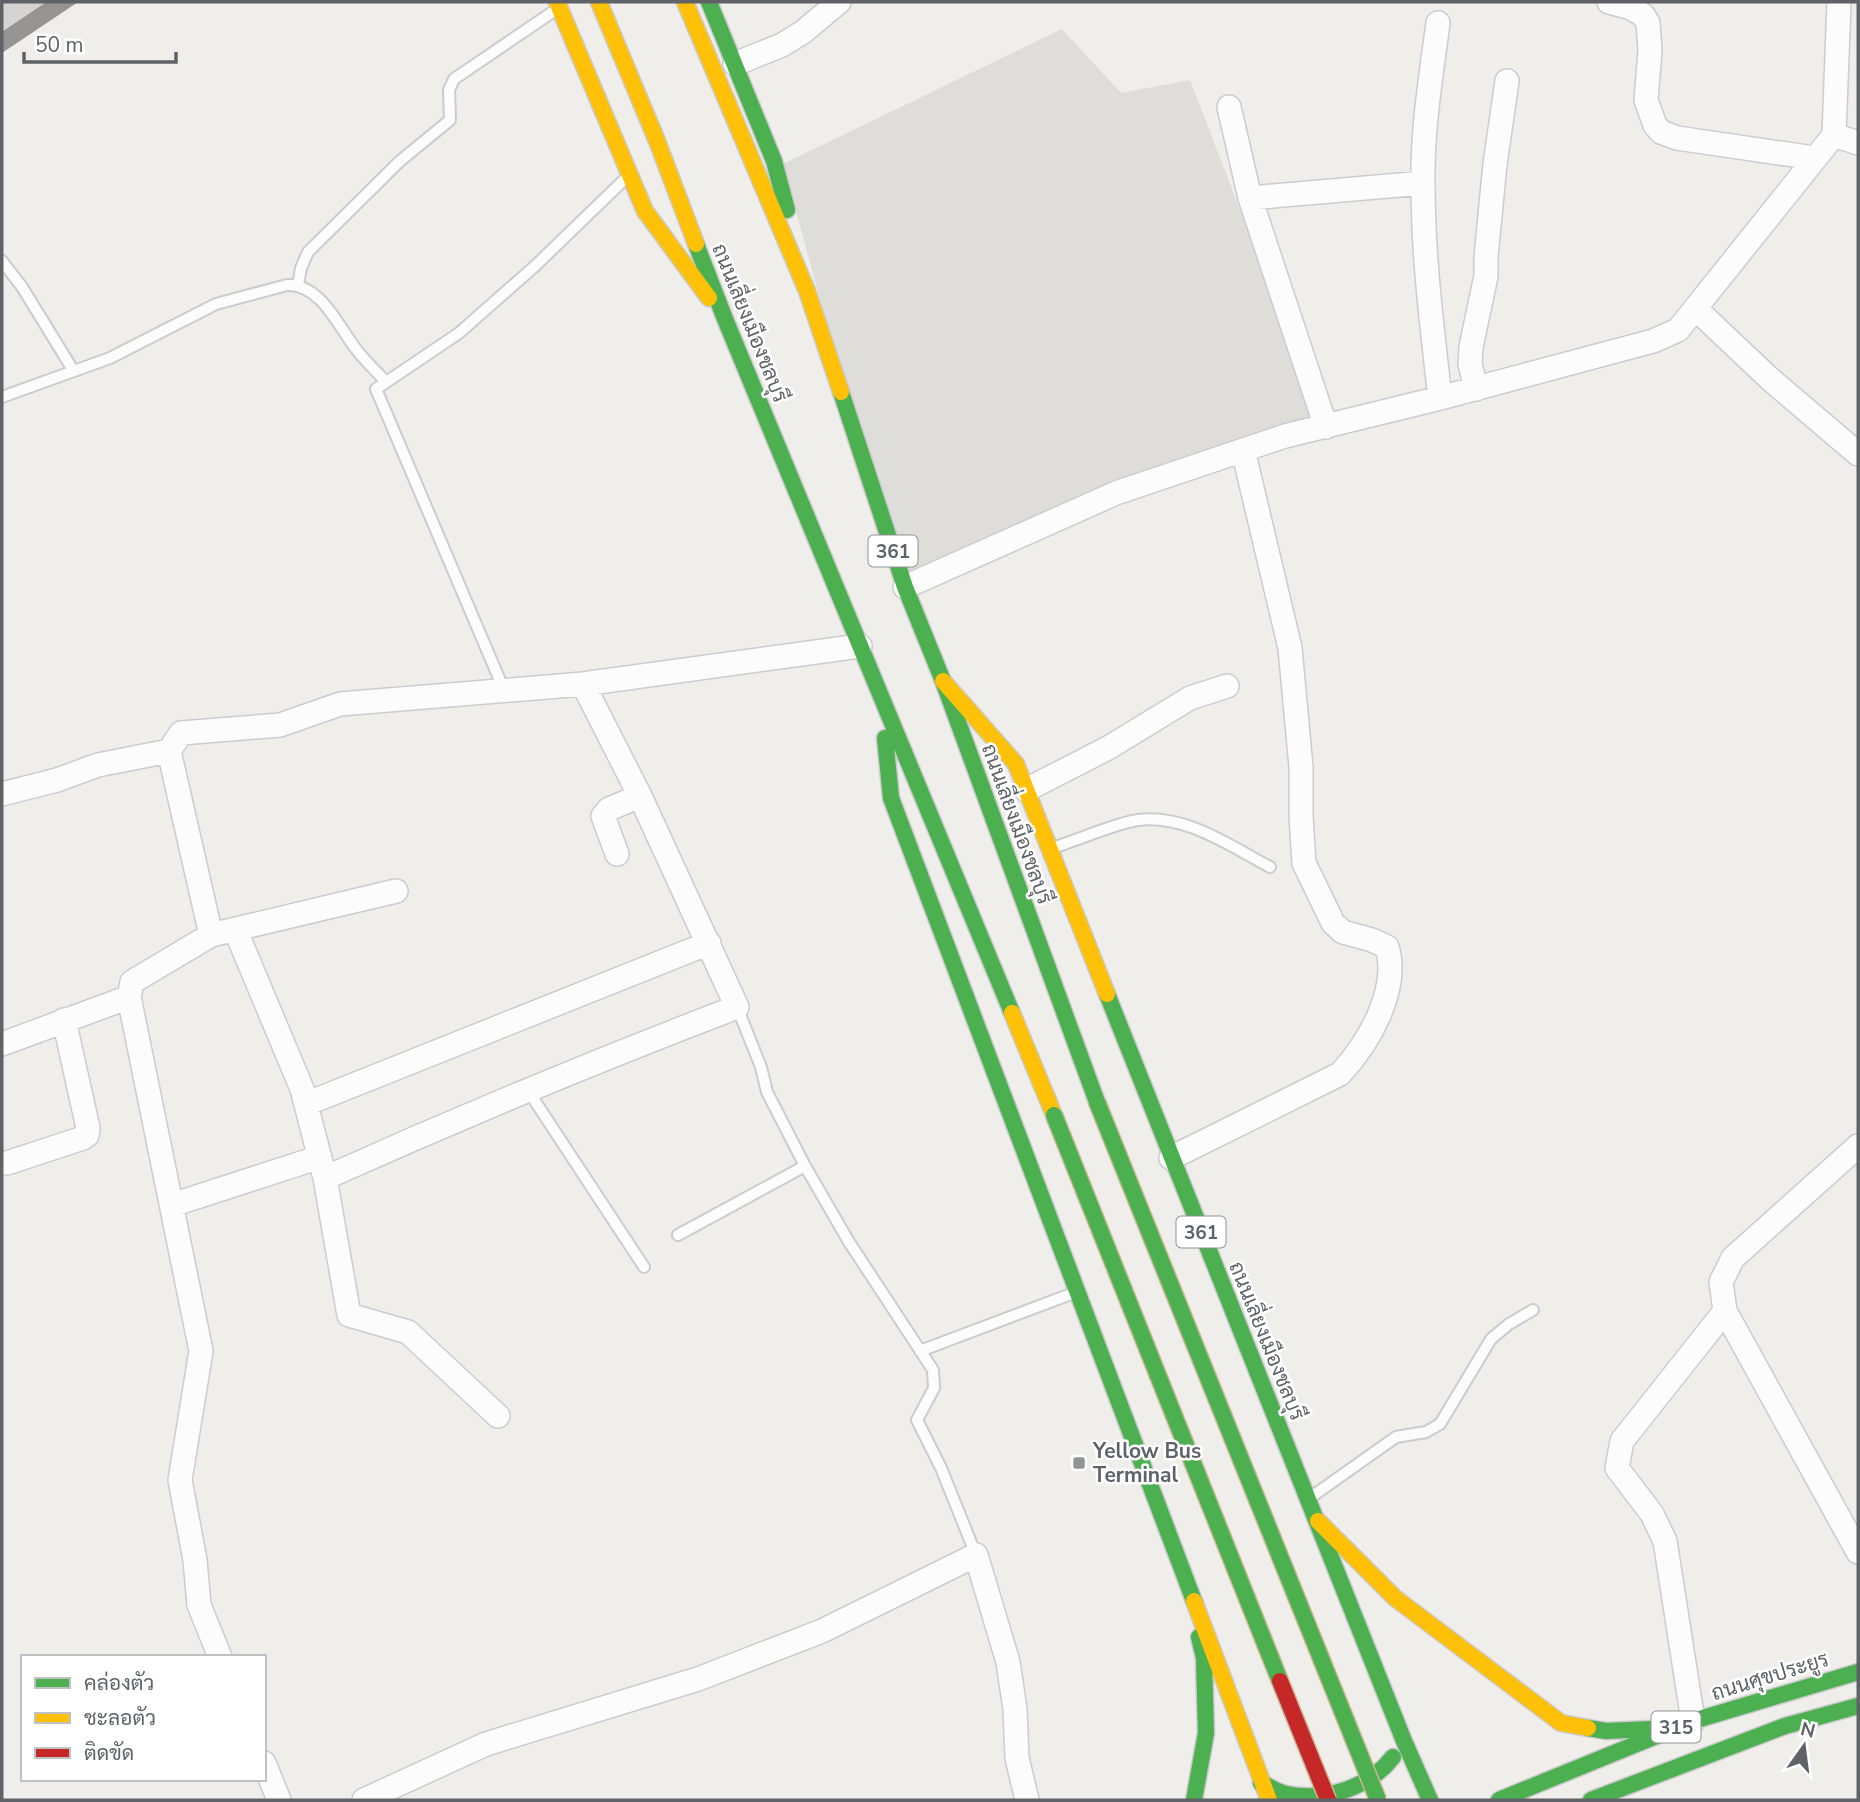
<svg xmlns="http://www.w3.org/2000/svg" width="1860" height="1802" font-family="'Nunito Sans',Sarabun,sans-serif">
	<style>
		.industrial { fill: #dfddda }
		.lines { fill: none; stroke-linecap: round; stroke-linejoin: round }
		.lane-casing { stroke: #cbcccc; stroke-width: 14 }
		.street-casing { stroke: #cbcccc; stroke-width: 26 }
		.fast-casing { stroke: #cacacb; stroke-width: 19 }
		.slow-casing { stroke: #cacacb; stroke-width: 19 }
		.lane { stroke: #fdfcfc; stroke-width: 10 }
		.street { stroke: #fdfcfc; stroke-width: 23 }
		.fast { stroke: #4caf50; stroke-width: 16 }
		.slow { stroke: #ffc107; stroke-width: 16 }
		.fast-bridge-casing { stroke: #c8b996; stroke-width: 19; stroke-linecap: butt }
		.jam-bridge-casing { stroke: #c8b996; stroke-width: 19; stroke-linecap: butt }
		.fast-bridge { stroke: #4caf50; stroke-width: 16 }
		.jam-bridge { stroke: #c62828; stroke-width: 16 }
		.shaded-wall { fill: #969594 }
		.building { fill: #d6d5d3; stroke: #969594; stroke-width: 2 }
		.poi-dot { fill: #919496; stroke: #fff; stroke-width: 2.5 }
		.labels { text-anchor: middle; stroke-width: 5; stroke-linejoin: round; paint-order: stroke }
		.shield { fill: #fff; stroke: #8f9295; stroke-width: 2 }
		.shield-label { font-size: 19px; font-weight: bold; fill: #5f6368 }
		.street-label { font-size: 21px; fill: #5f6368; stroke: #fff }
		.poi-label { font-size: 21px; font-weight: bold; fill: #5f6368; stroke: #fff; text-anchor: start }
	</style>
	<rect width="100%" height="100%" fill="#efeeea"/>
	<path class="industrial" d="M 1062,29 L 1121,93 L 1190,80 L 1319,415 L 917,593 L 863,457 L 783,164 Z"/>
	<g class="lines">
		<g class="lane-casing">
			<path id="lane" d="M 2,261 L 22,287 L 73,370
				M 298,285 L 301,268 L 308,252 L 400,161 L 450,120 L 449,90 L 454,79 L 557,9
				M 2,397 L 110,358 L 216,304 L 287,285 C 321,284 338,326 356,349 C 365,361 376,371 386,382
				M 504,690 L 376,389 L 459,333 L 535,266 L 626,178
				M 1055,847 C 1078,840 1116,823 1138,820 C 1186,814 1230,846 1270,867
				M 737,1007 L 761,1067 L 767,1092 L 805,1166 L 849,1242 L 933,1370 L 934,1388 L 917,1420 L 941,1468 L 976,1555
				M 527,1089 L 644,1267
				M 678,1235 L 805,1166
				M 920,1351 L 1071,1294
				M 1314,1495 L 1396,1437 L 1426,1432 L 1440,1424 L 1491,1339 L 1509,1324 L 1533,1310"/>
		</g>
		<g class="street-casing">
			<path id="street" d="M 1609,2 L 1631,8 L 1643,15 L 1648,23 L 1650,50 L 1646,100 L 1655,125 L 1661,132 L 1677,138 L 1814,158
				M 1438,23 C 1431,76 1422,130 1423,184 C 1423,256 1432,327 1440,398
				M 735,64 L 782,45 L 803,32 L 839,2
				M 1229,107 L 1250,198 L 1423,183
				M 1834,135 L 1858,143
				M 1250,198 L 1326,427
				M 1697,310 L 1770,379 L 1858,454
				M 1476,389 L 1470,364 L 1471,347 L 1486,276 L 1486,257 L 1495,164 L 1507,81
				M 905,587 L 1116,493 L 1285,436 L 1440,398 L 1653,341 L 1678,330 L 1834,135 L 1839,2
				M 1026,790 L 1108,748 L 1190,698 L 1227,686
				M 2,794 L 57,780 L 98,765 L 169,751
				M 617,854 L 603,816 L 609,809 L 640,796
				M 235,929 L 302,1089 L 325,1178 L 349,1315 L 408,1332 L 498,1416
				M 211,935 L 169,751 L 181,733 L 280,725 L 340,704 L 583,684 L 860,646
				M 2,1044 L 129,997
				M 306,1104 L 709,943
				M 1858,1146 L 1733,1258 L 1721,1282 L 1725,1311 L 1858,1552
				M 1171,1158 L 1340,1074 C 1368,1044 1400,990 1387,947 L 1372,940 L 1343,932 L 1333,923 L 1304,863 L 1301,816 L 1301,767 L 1290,648 L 1243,450
				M 7,1163 L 83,1138 L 87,1135 L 88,1128 L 64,1020
				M 325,1178 C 461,1117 598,1060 737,1007 L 640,796 L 583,684
				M 172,1205 L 320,1157
				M 220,1657 L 199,1605 L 195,1560 L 180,1480 L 201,1351 L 129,997 L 132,982 L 211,935 L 396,891
				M 1693,1721 L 1665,1541 L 1652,1514 L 1617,1468 L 1622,1441 L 1725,1311
				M 264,1763 L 279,1800
				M 364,1800 L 486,1744 L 698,1679 L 822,1631 L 976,1555 L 1008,1662 L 1015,1709 L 1017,1758 L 1027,1800"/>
		</g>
		<g class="fast-casing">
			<path id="fast" d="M 709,2 L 774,161 L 787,210
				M 696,244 L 725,319 L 1012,1013
				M 841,392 L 905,587 L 943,681 L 1097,1102
				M 885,738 L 891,798 L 1194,1601
				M 1107,994 L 1404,1741 L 1430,1800
				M 1588,1728 L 1606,1731 L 1675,1728
				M 1261,1783 C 1269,1786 1277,1792 1286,1794 C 1325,1802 1369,1788 1393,1757
				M 1194,1800 L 1206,1733 L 1204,1658 L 1199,1637
				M 1499,1800 L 1693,1721 L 1858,1672
				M 1591,1800 L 1785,1726 L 1858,1706"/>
		</g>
		<g class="slow-casing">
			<path id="slow" d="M 557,2 L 645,211 L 709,298
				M 599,2 L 657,141 L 696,244
				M 685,2 L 807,291 L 841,392
				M 943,681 L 1016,764 L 1107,994
				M 1012,1013 L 1054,1115
				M 1318,1521 L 1395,1598 L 1561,1723 L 1588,1728
				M 1194,1601 L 1269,1800"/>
		</g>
		<use href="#lane" class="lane"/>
		<use href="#street" class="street"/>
		<use href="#fast" class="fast"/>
		<use href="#slow" class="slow"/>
		<g class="fast-bridge-casing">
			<path id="fast-bridge" d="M 1097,1102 L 1378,1800
				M 1054,1115 L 1280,1681"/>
		</g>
		<g class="jam-bridge-casing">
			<path id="jam-bridge" d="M 1280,1681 L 1328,1800"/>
		</g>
		<use href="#fast-bridge" class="fast-bridge"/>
		<use href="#jam-bridge" class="jam-bridge"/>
	</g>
	<path class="shaded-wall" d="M 48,2 L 78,2 L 2,53 L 2,33 Z"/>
	<path class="building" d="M 2,2 L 48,2 L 2,33 Z"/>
	<rect class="poi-dot" x="1072" y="1456" width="14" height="14" rx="3.5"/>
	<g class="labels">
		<g class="shield">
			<rect x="868.5" y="535.5" width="49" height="31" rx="5"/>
			<rect x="1176.5" y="1216.5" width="49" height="31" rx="5"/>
			<rect x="1651.5" y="1711.5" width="49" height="31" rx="5"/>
		</g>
		<g class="shield-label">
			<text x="893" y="558">361</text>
			<text x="1201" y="1239">361</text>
			<text x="1676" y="1734">315</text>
		</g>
		<g class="street-label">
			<text transform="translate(750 323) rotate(68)" y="7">ถนนเลี่ยงเมืองชลบุรี</text>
			<text transform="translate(1017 824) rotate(70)" y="7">ถนนเลี่ยงเมืองชลบุรี</text>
			<text transform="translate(1267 1341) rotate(68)" y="7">ถนนเลี่ยงเมืองชลบุรี</text>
			<text transform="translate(1770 1676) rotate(-17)" y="7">ถนนศุขประยูร</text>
		</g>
		<g class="poi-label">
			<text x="1093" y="1458">Yellow Bus<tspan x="1093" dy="24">Terminal</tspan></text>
		</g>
	</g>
	<rect width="1860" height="1802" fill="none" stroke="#5f6368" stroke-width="7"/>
	<rect x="21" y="1655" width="245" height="126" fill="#ffffff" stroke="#bfc1c3" stroke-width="2"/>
	<rect x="35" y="1678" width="35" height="10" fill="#4caf50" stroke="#bfc1c3" stroke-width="2"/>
	<text x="84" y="1690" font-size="21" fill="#5f6368">คล่องตัว</text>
	<rect x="35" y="1713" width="35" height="10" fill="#ffc107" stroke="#bfc1c3" stroke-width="2"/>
	<text x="84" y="1725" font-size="21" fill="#5f6368">ชะลอตัว</text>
	<rect x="35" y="1748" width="35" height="10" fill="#c62828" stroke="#bfc1c3" stroke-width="2"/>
	<text x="84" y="1760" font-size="21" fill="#5f6368">ติดขัด</text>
	<g transform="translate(1804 1746) rotate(14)" stroke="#ffffff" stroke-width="5" paint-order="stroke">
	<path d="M0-5L12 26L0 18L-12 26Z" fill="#5f6368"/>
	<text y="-10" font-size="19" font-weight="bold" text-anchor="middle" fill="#5f6368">N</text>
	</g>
	<path d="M24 52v10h152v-10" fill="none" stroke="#5f6368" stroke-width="3.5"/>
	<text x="35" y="52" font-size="21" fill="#5f6368" stroke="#ffffff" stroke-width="5" paint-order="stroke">50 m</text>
</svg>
